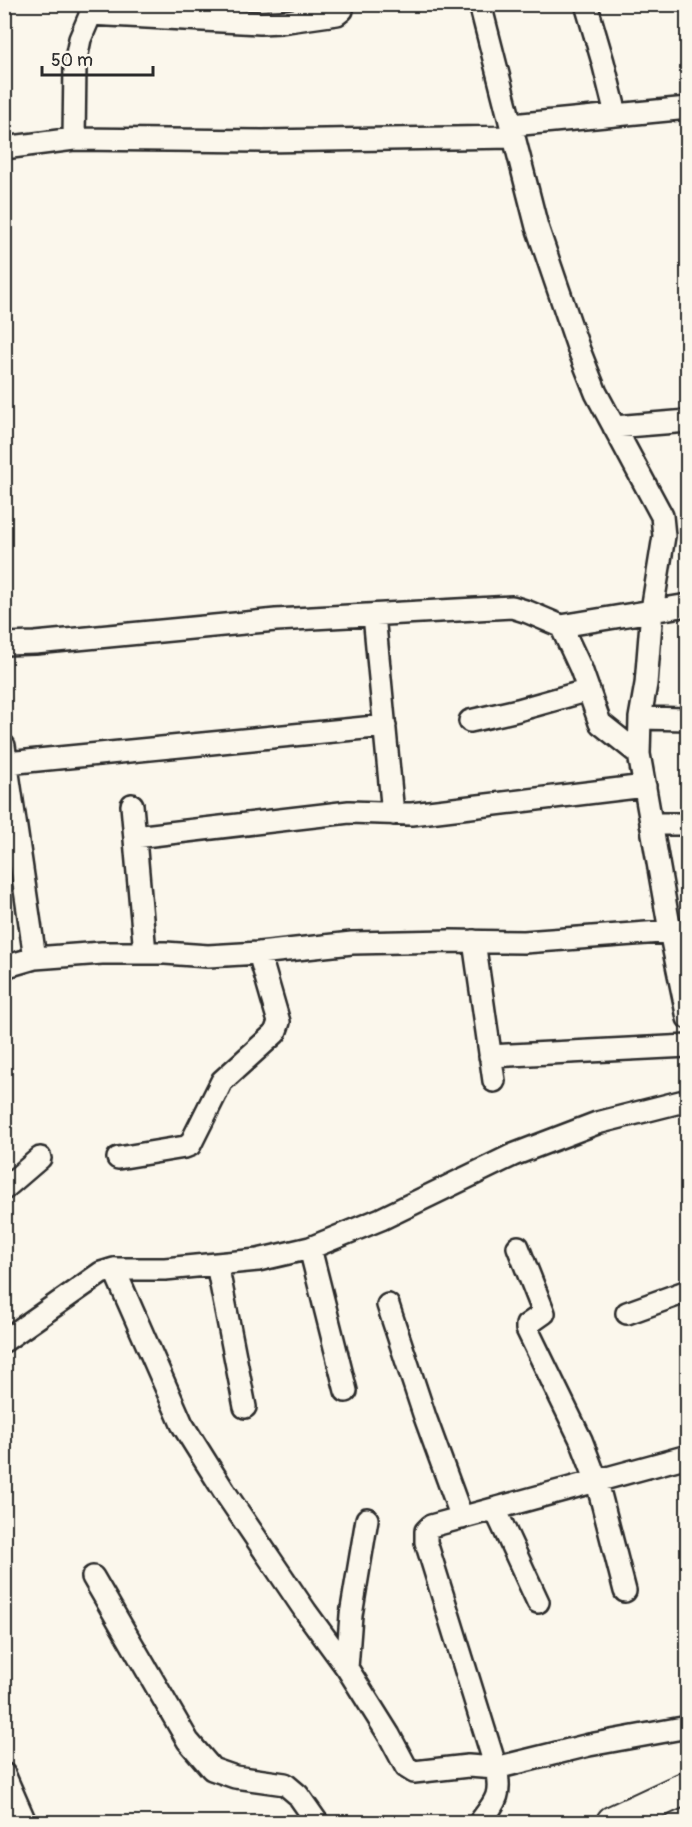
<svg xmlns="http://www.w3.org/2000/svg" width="692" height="1827" font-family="Pangolin,sans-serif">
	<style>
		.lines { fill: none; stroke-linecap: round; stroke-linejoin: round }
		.minor-casing { stroke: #2b2b2b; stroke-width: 26 }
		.highway-casing { stroke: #2b2b2b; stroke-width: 36 }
		.minor { stroke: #fbf7ec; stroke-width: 21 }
		.highway { stroke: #fbf7ec; stroke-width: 32 }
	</style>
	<rect width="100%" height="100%" fill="#fbf7ec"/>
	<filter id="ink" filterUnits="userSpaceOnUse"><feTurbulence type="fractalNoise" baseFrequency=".0167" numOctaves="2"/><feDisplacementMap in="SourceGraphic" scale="12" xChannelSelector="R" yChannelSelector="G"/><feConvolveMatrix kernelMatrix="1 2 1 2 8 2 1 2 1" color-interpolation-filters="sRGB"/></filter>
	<g filter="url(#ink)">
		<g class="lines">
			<g class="minor-casing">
				<path id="minor" d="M 480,4 L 537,227 L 579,350 L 596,393 L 662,516 L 664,536 L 652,610 L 646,684 L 640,718 L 639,754 L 670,931 L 688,1018
					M 586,4 L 603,62 L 616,114
					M 90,14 L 260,23 L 281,22 L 337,14 L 342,10 L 343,4
					M 512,125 L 688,108
					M 74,139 L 75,64 L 80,39 L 95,4
					M 4,148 L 74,139 L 262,141 L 514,137
					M 614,427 L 688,421
					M 374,615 L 393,814
					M 561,626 L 581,669 L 600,723 L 639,754
					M 4,644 L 35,643 L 276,620 L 512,607 L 528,612 L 561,626 L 688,605
					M 640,718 L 688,719
					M 470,721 L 518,710 L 589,690
					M 4,746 L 35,958
					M 7,763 L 385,726
					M 132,805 L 145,953
					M 651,824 L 688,824
					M 135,837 L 349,812 L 412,814 L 645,786
					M 474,941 L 494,1081
					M 4,967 L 35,958 L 102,953 L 165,953 L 208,956 L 259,953 L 352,943 L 450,941 L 524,942 L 688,930
					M 490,1056 L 688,1046
					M 118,1158 L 185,1147 L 190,1145 L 222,1081 L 275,1033 L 279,1022 L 259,953
					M 4,1189 L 40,1158
					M 518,1247 L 544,1313 L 527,1325 L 527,1329 L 581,1440 L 597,1482 L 625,1591
					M 310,1248 L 346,1391
					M 217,1264 L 245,1407
					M 114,1269 L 182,1424 L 224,1491 L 306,1612 L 347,1668 L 389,1735 L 406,1767 L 414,1772 L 468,1766 L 496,1768 L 589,1745 L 688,1727
					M 388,1305 L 425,1417 L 462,1518
					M 627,1313 L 688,1291
					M 4,1341 L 101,1273 L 114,1269 L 165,1269 L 258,1260 L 310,1248 L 381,1219 L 513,1155 L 597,1123 L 688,1100
					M 495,1509 L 538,1602
					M 93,1577 L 188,1741 L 212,1769 L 235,1777 L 285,1784 L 298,1795 L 317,1822
					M 347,1668 L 351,1615 L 367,1519
					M 4,1774 L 25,1822
					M 480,1822 C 496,1801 502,1795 496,1768 L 426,1542 L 426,1531 L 431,1526 L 688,1456"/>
			</g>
			<g class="highway-casing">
				<path id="highway" d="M 613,1822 L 688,1787"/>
			</g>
			<use href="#minor" class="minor"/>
			<use href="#highway" class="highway"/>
		</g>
	</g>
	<rect width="692" height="1827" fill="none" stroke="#fbf7ec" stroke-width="24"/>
	<rect x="12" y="12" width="668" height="1803" fill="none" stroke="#2b2b2b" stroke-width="2" filter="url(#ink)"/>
	<path d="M42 66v9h111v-9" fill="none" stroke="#2b2b2b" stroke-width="3"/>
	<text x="51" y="66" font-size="18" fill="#2b2b2b" stroke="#fbf7ec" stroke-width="4.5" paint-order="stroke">50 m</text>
</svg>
